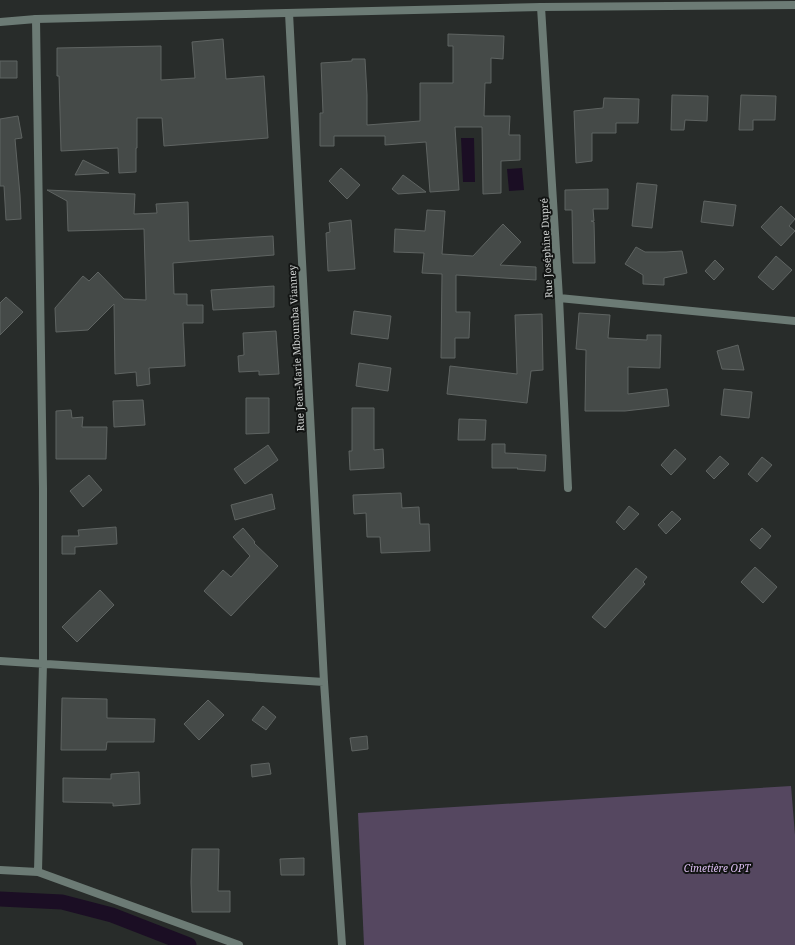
<svg xmlns="http://www.w3.org/2000/svg" width="795" height="945" font-family="'Noto Serif',serif">
	<style>
		.green { fill: #554760 }
		.water { fill: #1b0e24 }
		.lines { fill: none; stroke-linecap: round; stroke-linejoin: round }
		.canal { stroke: #1b0e24; stroke-width: 15 }
		.building { fill: #454a48; stroke: #5f6462 }
		.minor { stroke: #6c7b75; stroke-width: 8 }
		.tertiary { stroke: #6c7b75; stroke-width: 8 }
		.labels { text-anchor: middle; stroke-width: 4; stroke-linejoin: round; paint-order: stroke }
		.street-label { font-size: 10px; fill: #d0d3d2; stroke: #121413 }
		.park-label { font-size: 10px; font-style: italic; fill: #dabcef; stroke: #121413 }
	</style>
	<rect width="100%" height="100%" fill="#282c2a"/>
	<path class="green" d="M 791,786 L 795,835 L 795,945 L 364,945 L 358,813 Z"/>
	<path class="water" d="M 461,138 L 474,138 L 475,182 L 463,182 Z
		M 522,168 L 524,190 L 509,191 L 507,169 Z"/>
	<g class="lines">
		<path class="canal" d="M 0,899 L 62,902 L 112,915 L 189,945"/>
	</g>
	<path class="building" d="M 448,34 L 504,36 L 503,59 L 491,58 L 491,83 L 485,83 L 484,116 L 510,116 L 509,135 L 520,135 L 520,160 L 501,161 L 501,193 L 483,194 L 482,127 L 455,127 L 459,190 L 430,192 L 426,142 L 385,145 L 385,136 L 334,136 L 334,146 L 320,146 L 320,113 L 323,113 L 321,63 L 352,61 L 352,59 L 365,59 L 367,95 L 367,125 L 420,121 L 420,83 L 453,83 L 453,46 L 448,46 Z
		M 223,39 L 226,79 L 264,76 L 268,138 L 164,146 L 162,118 L 137,118 L 137,148 L 136,148 L 136,172 L 119,173 L 118,148 L 61,151 L 59,76 L 57,76 L 57,48 L 161,46 L 161,80 L 195,78 L 192,42 Z
		M 0,61 L 17,61 L 17,78 L 0,78 Z
		M 672,95 L 708,96 L 707,121 L 685,120 L 684,130 L 671,130 Z
		M 741,95 L 776,96 L 775,120 L 753,120 L 753,130 L 739,130 Z
		M 604,98 L 639,99 L 638,123 L 616,123 L 616,133 L 592,133 L 592,161 L 576,163 L 574,111 L 603,108 Z
		M 18,116 L 22,138 L 15,139 L 20,195 L 21,219 L 6,220 L 4,186 L 0,186 L 0,119 Z
		M 83,160 L 109,173 L 75,175 Z
		M 341,168 L 360,185 L 347,199 L 329,181 Z
		M 403,175 L 426,192 L 398,194 L 392,189 Z
		M 637,183 L 657,185 L 652,228 L 632,226 Z
		M 608,189 L 608,209 L 593,209 L 594,221 L 591,221 L 594,222 L 595,263 L 573,263 L 572,210 L 565,210 L 565,190 Z
		M 47,190 L 135,194 L 134,214 L 157,213 L 156,204 L 188,202 L 189,241 L 273,236 L 274,255 L 173,263 L 174,294 L 187,294 L 187,305 L 203,305 L 203,323 L 183,323 L 185,366 L 149,368 L 150,384 L 137,386 L 136,372 L 115,374 L 114,304 L 88,330 L 56,332 L 55,308 L 83,276 L 89,281 L 98,272 L 124,299 L 146,300 L 144,229 L 68,231 L 67,201 Z
		M 704,201 L 736,205 L 733,226 L 701,222 Z
		M 781,206 L 795,219 L 789,226 L 795,231 L 781,246 L 761,227 Z
		M 427,210 L 445,211 L 442,254 L 473,256 L 503,224 L 521,242 L 500,265 L 536,267 L 536,280 L 456,275 L 456,312 L 470,312 L 469,338 L 455,338 L 455,358 L 441,358 L 442,274 L 422,273 L 424,253 L 394,252 L 395,229 L 425,231 Z
		M 351,220 L 355,269 L 328,271 L 326,233 L 330,232 L 329,223 Z
		M 636,247 L 645,252 L 666,252 L 682,251 L 687,273 L 664,278 L 664,285 L 643,284 L 643,275 L 625,264 Z
		M 776,256 L 792,270 L 773,290 L 758,277 Z
		M 715,260 L 724,269 L 714,280 L 705,271 Z
		M 274,286 L 274,307 L 213,310 L 211,290 Z
		M 6,297 L 23,312 L 0,335 L 0,303 Z
		M 354,311 L 391,316 L 388,339 L 351,334 Z
		M 579,313 L 610,315 L 608,338 L 647,340 L 647,335 L 661,335 L 660,368 L 628,367 L 628,394 L 667,389 L 669,406 L 625,411 L 585,411 L 586,350 L 576,349 Z
		M 542,314 L 543,370 L 531,371 L 527,403 L 447,394 L 450,366 L 517,374 L 515,315 Z
		M 276,331 L 279,374 L 259,375 L 259,371 L 239,372 L 238,356 L 244,355 L 243,333 Z
		M 738,345 L 744,370 L 722,369 L 717,351 Z
		M 359,363 L 391,368 L 388,391 L 356,386 Z
		M 724,389 L 752,392 L 749,418 L 721,415 Z
		M 246,398 L 269,398 L 269,433 L 246,434 Z
		M 143,400 L 145,425 L 114,427 L 113,401 Z
		M 352,408 L 374,408 L 374,450 L 383,449 L 384,468 L 350,470 L 349,451 L 352,451 Z
		M 71,410 L 72,418 L 83,417 L 82,427 L 107,427 L 106,459 L 56,459 L 56,411 Z
		M 459,419 L 486,420 L 485,440 L 458,440 Z
		M 492,444 L 505,444 L 505,453 L 546,455 L 545,471 L 517,469 L 518,468 L 492,468 Z
		M 268,445 L 278,460 L 245,484 L 234,469 Z
		M 675,449 L 686,459 L 671,475 L 661,465 Z
		M 720,456 L 729,464 L 714,479 L 706,471 Z
		M 762,457 L 772,465 L 757,482 L 748,474 Z
		M 89,475 L 102,490 L 83,507 L 70,491 Z
		M 401,493 L 402,508 L 419,507 L 420,524 L 429,524 L 430,551 L 381,553 L 380,537 L 367,537 L 366,513 L 354,514 L 353,495 Z
		M 272,494 L 275,509 L 235,520 L 231,505 Z
		M 629,506 L 639,514 L 624,530 L 616,522 Z
		M 672,511 L 681,519 L 666,534 L 658,525 Z
		M 116,527 L 117,544 L 75,547 L 75,554 L 62,554 L 62,536 L 79,536 L 78,530 Z
		M 243,528 L 255,542 L 254,543 L 278,566 L 231,616 L 204,591 L 223,570 L 231,577 L 250,556 L 233,537 Z
		M 762,528 L 771,536 L 760,549 L 750,540 Z
		M 755,567 L 777,587 L 763,603 L 741,582 Z
		M 636,568 L 647,577 L 643,582 L 645,584 L 605,628 L 592,617 Z
		M 100,590 L 114,605 L 77,642 L 62,627 Z
		M 62,698 L 107,699 L 107,718 L 155,719 L 154,742 L 107,742 L 106,750 L 61,750 Z
		M 208,700 L 224,715 L 199,740 L 184,724 Z
		M 263,706 L 276,717 L 266,730 L 252,720 Z
		M 367,736 L 368,749 L 352,751 L 350,738 Z
		M 269,763 L 271,774 L 252,777 L 251,765 Z
		M 139,772 L 140,804 L 113,806 L 113,803 L 63,802 L 63,778 L 111,779 L 111,774 Z
		M 192,849 L 219,849 L 218,891 L 230,891 L 230,912 L 192,912 L 191,882 Z
		M 304,858 L 304,875 L 281,875 L 280,859 Z"/>
	<g class="lines">
		<path class="minor" d="M 541,7 L 559,298 L 568,488
			M 289,13 L 324,682 L 342,945
			M 36,19 L 43,488 L 43,663 L 38,872
			M 559,298 L 795,321
			M 0,661 L 324,682
			M 0,870 L 38,872 L 239,945"/>
		<path class="tertiary" d="M 0,22 L 36,19 L 541,7 L 795,5"/>
	</g>
	<g class="labels">
		<g class="street-label">
			<text transform="translate(546 248) rotate(-93)" y="4">Rue Joséphine Dupré</text>
			<text transform="translate(296 348) rotate(-93)" y="4">Rue Jean-Marie Mboumba Vianney</text>
		</g>
		<g class="park-label">
			<text x="717" y="872">Cimetière OPT</text>
		</g>
	</g>
</svg>
